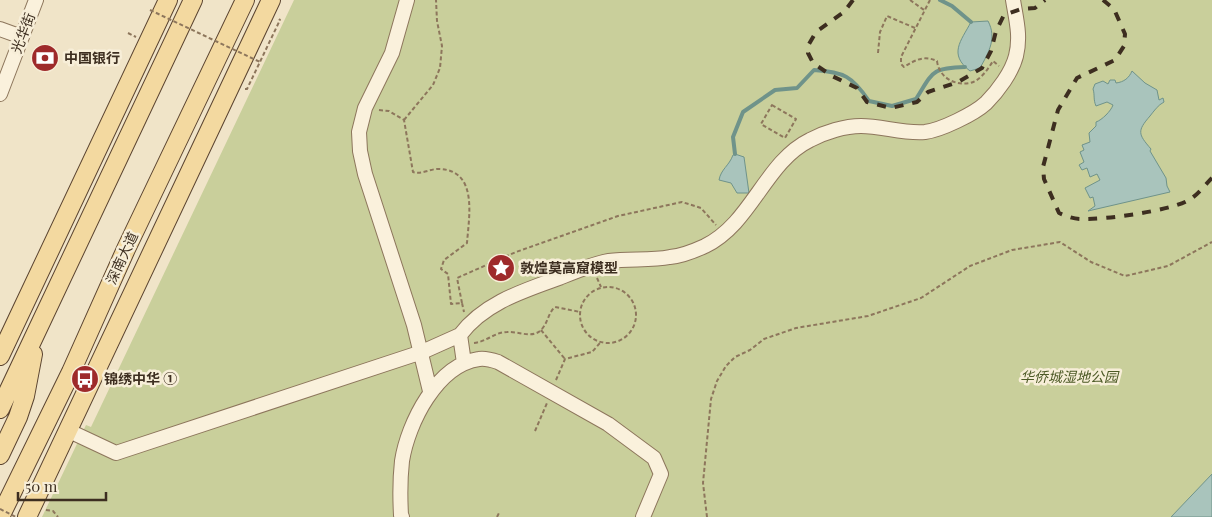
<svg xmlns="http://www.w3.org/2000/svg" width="1212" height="517" font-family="'Playfair Display','Noto Sans SC',serif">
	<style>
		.green { fill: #c9cf9b }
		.water { fill: #a9c4bc; stroke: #6f938a }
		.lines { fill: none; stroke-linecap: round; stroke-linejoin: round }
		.stream { stroke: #6f938a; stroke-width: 4 }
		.minor-casing { stroke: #8d765c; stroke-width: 16 }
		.major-casing { stroke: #5b4430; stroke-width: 20 }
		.path { stroke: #8d765c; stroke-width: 2; stroke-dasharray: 4 2.5; stroke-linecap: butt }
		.minor { stroke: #faf1dc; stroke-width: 14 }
		.major { stroke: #f3d9a0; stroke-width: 18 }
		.rail { stroke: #3d2e20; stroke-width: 4; stroke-dasharray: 9 9; stroke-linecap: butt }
		.path-bridge { stroke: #8d765c; stroke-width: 2; stroke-dasharray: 4 2.5; stroke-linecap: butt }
		.labels { text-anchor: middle; stroke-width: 5; stroke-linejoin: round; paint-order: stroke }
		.street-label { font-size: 14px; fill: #3d2e20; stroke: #f7eed8 }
		.poi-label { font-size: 14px; font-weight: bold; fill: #3d2e20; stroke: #f7eed8; text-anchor: start }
		.park-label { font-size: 14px; font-style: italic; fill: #4d5a26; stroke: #f7eed8 }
	</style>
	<rect width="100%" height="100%" fill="#f0e4c8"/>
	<path class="green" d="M 294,0 L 1212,0 L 1212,517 L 42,517 L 86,425 L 91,427 Z"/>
	<path class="water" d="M 988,21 C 997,38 989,52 980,68 L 970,71 C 948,54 961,41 971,22 Z
		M 1132,71 L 1145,83 L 1157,90 L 1159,100 L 1163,98 L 1164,102 C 1158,105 1154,111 1150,116 C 1137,131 1138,134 1151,149 L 1150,151 L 1166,178 L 1167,186 L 1170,192 L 1088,211 L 1095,206 L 1093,197 L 1090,198 L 1085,188 L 1100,180 L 1097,174 L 1090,177 L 1087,168 L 1082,170 L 1079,165 L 1084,162 L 1080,152 L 1084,150 L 1082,145 L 1090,142 L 1089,133 L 1096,126 L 1096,122 C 1102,120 1111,111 1113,105 L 1107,102 L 1096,106 C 1093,99 1095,95 1093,89 L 1095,84 L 1103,81 L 1108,84 L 1110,80 L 1115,80 L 1116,83 C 1124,82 1129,78 1132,71 Z
		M 735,154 L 744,157 L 749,193 L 737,193 L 731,183 L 719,180 C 721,169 729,166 733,155 Z
		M 1212,474 L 1212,517 L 1171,517 Z"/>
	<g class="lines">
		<path class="stream" d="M 940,0 L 952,6 L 971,22
			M 735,154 L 733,137 L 743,112 L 775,90 L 797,88 L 814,70 C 844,72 852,76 869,101 L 892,106 L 916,99 C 933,72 931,68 965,67"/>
		<g class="minor-casing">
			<path id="minor" d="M 407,0 L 392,53 L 365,108 L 359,132 L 360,151 L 365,174 L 414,325 L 430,391
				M 0,29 L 22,37
				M 0,94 L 36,0
				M 464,363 L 460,335 C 484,303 523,291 559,278 C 576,271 592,264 609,261 C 629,258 650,261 670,257 C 682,256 694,251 705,246 C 752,223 765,162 810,140 C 825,132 845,126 861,126 C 882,126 904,134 925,132 C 941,130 974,114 986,103 C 998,91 1012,72 1016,56 C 1021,36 1016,19 1013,0
				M 67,430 L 116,453 L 422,352 L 460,335
				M 402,517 L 401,515 C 400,497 400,479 402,461 C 408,423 437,365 479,359 C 485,358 492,360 498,362 L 608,424 L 654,458 L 661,474 L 643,517"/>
		</g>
		<g class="major-casing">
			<path id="major" d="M 0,356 L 168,0
				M 0,409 L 193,0
				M 0,455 L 18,417 L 25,396 L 33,354
				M 0,517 L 71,372 L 126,249 L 245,0
				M 27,517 L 271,0"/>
		</g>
		<path class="path" d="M 910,0 L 924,10
			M 930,0 L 901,57 L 901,64 L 904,67 C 915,60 924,55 937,61 C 939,77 954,86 970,83 C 980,81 988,69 993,61 L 999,66
			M 128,33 L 136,37
			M 878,53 L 880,32 L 887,16 L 915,28
			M 245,89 L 247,89 L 280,20 L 279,19
			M 772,105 L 796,119 L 785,138 L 761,124 Z
			M 379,110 L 389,111 L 404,120 L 413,172 C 422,175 431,168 440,169 C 478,171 469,216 467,243 L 444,260 L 441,269 L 448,274 L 451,304 L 462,303 L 464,312
			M 404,120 L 433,85 L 440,68 L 442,46 L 437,21 L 436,0
			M 597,278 L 601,287
			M580 315a28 28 0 1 1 56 0a28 28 0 1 1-56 0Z
			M 462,303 L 457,278 L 516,252 L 618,216 L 682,202 L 701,208 L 716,225
			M 541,330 L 565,359
			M 474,343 C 486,342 495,332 507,332 C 518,331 532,339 541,330 C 548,323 548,313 555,307 L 580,312
			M 556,380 L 565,359 L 592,352 L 600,343
			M 535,431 L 547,403
			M 46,510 L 53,511 L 58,517
			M 497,517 L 499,513
			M 707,517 L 703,483 L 711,399 L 717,381 L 726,366 L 735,357 L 750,350 L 764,339 L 796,328 L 868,316 L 921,298 L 970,266 L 1012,250 L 1060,242 L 1091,262 L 1125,276 L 1168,266 L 1212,242"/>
		<use href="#minor" class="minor"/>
		<use href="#major" class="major"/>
		<path class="rail" d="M 853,0 L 844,12 L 816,32 L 809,44 L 808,53 L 813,63 L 832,76 L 857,88 L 867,102 L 891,108 L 917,102 L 928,92 L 958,82 L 982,68 L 991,51 L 996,31 L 1004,15 L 1021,9 L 1035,8 L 1045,0
			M 1103,0 L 1114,9 L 1125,34 L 1124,46 L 1115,60 L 1077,78 L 1058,110 L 1043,167 L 1044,179 L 1059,213 C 1066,216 1073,219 1081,219 C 1104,220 1168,211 1187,201 C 1196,197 1205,185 1212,178"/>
		<path class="path-bridge" d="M 150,10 L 260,62
			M 0,509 L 16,517"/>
	</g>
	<defs>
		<g id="bank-disc" transform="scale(1.4375)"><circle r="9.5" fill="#9e2a2b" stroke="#f7eed8"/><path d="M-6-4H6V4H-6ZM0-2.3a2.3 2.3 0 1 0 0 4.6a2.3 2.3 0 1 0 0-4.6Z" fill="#fff"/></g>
		<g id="sight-disc" transform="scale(1.4375)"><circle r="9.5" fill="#9e2a2b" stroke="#f7eed8"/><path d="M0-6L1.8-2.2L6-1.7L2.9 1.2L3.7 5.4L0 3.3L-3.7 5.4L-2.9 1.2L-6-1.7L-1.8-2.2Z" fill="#fff"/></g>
		<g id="bus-disc" transform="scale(1.4375)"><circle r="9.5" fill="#9e2a2b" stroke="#f7eed8"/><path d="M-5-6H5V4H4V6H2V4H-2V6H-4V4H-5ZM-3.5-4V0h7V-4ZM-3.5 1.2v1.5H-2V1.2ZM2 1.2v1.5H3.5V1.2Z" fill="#fff"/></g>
	</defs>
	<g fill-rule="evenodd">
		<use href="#bank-disc" x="45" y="58"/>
		<use href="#sight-disc" x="501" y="268"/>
		<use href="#bus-disc" x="85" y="379"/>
	</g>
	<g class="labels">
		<g class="street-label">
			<text transform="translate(23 33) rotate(-69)" y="5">光华街</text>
			<text transform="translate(122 258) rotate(-65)" y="5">深南大道</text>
		</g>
		<g class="poi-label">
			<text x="64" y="63">中国银行</text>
			<text x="520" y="273">敦煌莫高窟模型</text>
			<text x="104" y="384">锦绣中华 ①</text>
		</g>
		<g class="park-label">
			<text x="1069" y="382">华侨城湿地公园</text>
		</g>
	</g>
	<path d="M18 492v8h88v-8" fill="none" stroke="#3d2e20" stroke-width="2.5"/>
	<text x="25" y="492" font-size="15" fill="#3d2e20" stroke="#f7eed8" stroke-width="4" paint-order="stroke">50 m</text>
</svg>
